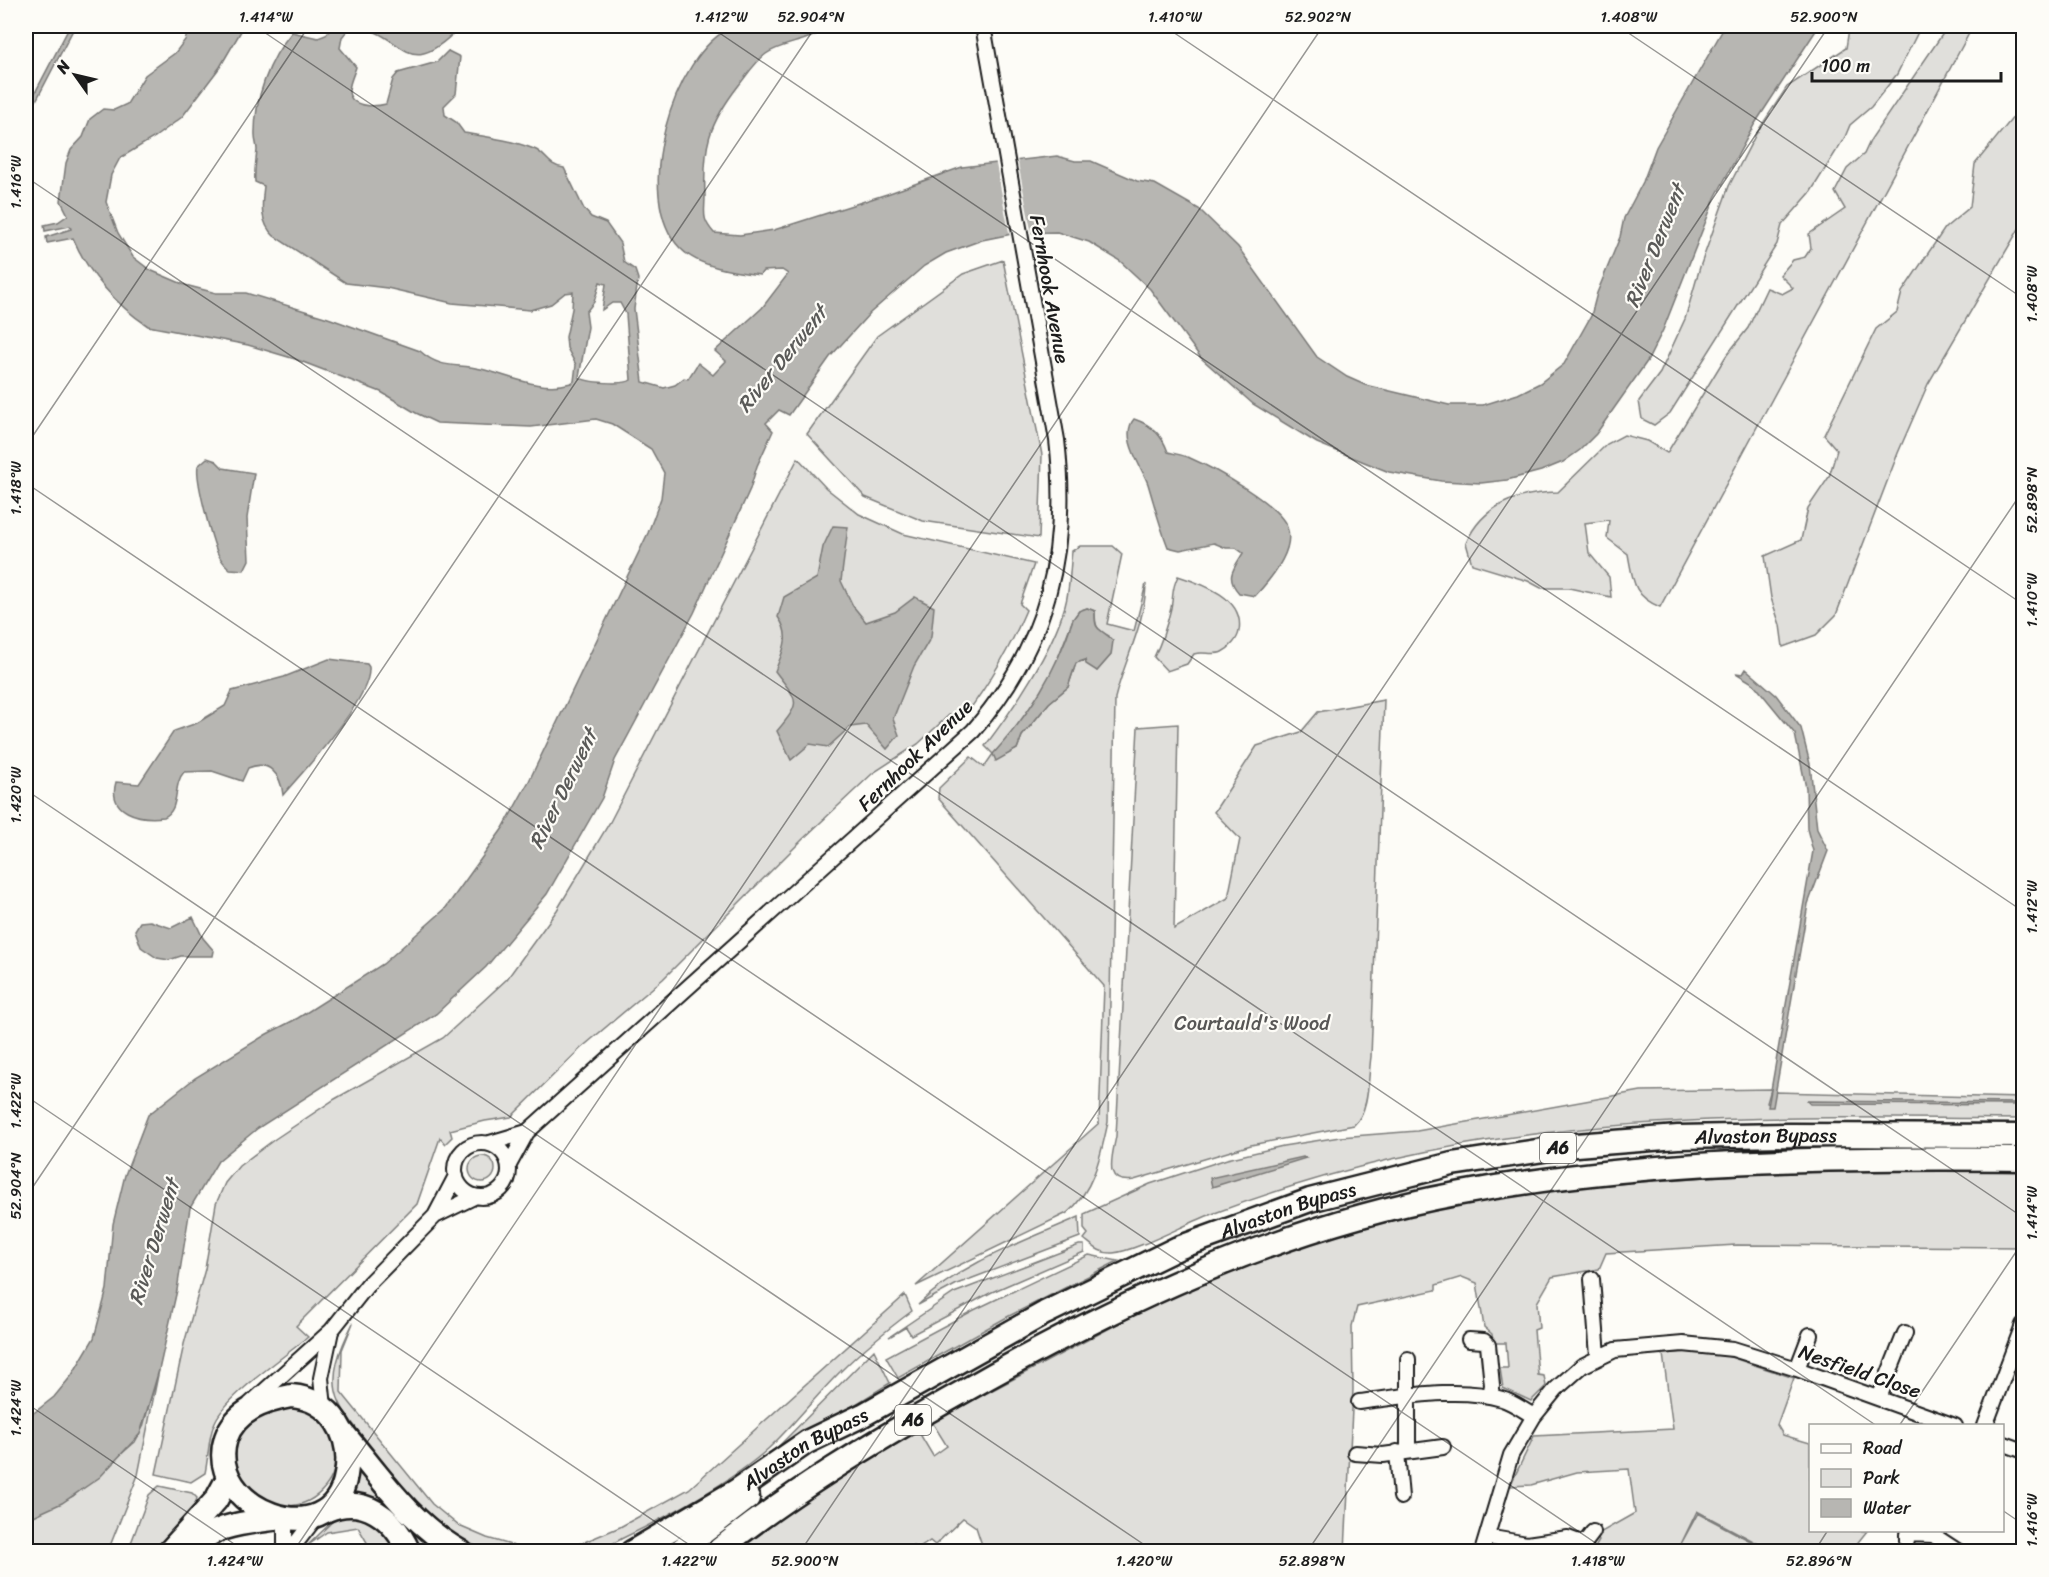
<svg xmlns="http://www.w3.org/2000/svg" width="2049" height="1577" font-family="Sriracha,sans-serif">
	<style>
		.green { fill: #e0dfdb; stroke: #7e7e7c; stroke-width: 1.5; fill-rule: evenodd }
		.water { fill: #b7b6b2; stroke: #797876; stroke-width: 1.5; fill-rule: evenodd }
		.pier { fill: #fdfcf7 }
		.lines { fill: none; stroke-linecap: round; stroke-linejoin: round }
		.minor-casing { stroke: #1c1c1c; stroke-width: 18 }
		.trunk-casing { stroke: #1c1c1c; stroke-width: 27 }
		.minor { stroke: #fdfcf7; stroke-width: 14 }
		.trunk { stroke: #fdfcf7; stroke-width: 22 }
		.ticks { fill: none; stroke: #1c1c1c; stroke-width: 1.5; stroke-opacity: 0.45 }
		.labels { text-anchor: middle; stroke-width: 4.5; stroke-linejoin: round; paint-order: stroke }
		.shield { fill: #fdfcf7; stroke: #605f5e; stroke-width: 1.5 }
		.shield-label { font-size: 18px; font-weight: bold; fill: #1c1c1c }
		.street-label { font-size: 20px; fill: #1c1c1c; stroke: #fdfcf7 }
		.park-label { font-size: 20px; fill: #575655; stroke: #fdfcf7 }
		.water-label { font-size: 21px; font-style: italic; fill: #5a5a58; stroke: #fdfcf7 }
		.neatline { fill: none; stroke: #1c1c1c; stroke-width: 2 }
		.ticks-label { font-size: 15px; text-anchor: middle; fill: #1c1c1c }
	</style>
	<rect width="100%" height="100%" fill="#fdfcf7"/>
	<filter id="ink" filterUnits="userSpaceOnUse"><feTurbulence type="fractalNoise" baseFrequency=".0167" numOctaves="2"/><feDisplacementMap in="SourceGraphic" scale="12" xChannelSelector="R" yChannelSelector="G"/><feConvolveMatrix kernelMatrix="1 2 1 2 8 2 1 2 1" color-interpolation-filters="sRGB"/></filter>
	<g filter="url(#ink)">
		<path class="green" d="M 1855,26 L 1921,26 L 1897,74 L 1871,107 L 1850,125 L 1845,137 L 1810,193 L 1782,225 L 1777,244 L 1670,413 L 1654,425 L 1642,419 L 1639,401 L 1660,373 L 1685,319 L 1700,267 L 1729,186 L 1756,134 L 1787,87 L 1846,48 L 1849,29 Z
			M 1948,26 L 1973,26 L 1660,607 C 1633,596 1633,581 1628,554 L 1607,538 L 1609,520 L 1585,523 L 1589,553 L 1609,577 L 1611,597 L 1569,588 L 1541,588 L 1528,581 L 1472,564 L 1466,543 C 1483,504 1518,493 1558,492 L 1607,444 L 1624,435 L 1647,441 L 1667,453 L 1726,356 L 1748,328 L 1767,288 L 1782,294 L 1793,288 L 1780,275 L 1793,260 L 1805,257 L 1811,248 L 1809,234 L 1845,209 L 1835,192 L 1847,169 L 1864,154 L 1871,139 Z
			M 2023,105 L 2023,222 L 1928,384 L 1898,453 L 1836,615 L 1816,635 L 1783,647 L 1780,625 L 1771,598 L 1765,556 L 1801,540 L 1808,508 L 1829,477 L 1837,450 L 1824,435 L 1876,329 L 1897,312 L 1902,292 L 1945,228 L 1970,207 L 1975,164 Z
			M 1003,260 L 1042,455 L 1039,538 L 923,521 L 865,497 L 807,434 L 877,336 L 963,274 Z
			M 798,458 L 826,488 L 859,514 L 903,534 L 1034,564 L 1020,604 L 1026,610 C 1010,649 990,682 965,716 L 949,715 L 918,744 L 873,773 L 803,839 L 663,979 L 580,1049 L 511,1117 L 485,1121 L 450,1130 L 452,1137 L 445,1144 L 440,1138 L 417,1204 L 296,1326 L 308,1337 C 283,1358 232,1392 217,1418 C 208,1434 209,1455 205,1473 L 191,1482 L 156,1474 L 184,1344 L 205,1269 L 216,1204 L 225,1183 L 239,1166 L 275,1139 L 335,1099 L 443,1038 L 507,979 L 557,910 L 610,822 Z
			M 1080,546 L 1113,546 L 1122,554 L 1107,624 L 1134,631 L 1146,584 C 1145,624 1125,659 1115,698 L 1108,1122 C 1101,1154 1094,1191 1067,1213 L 916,1286 L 1099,1123 L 1104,986 L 938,798 L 939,788 L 971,757 L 984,767 L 993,754 L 985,746 C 1014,708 1052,651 1065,606 C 1070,589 1070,568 1072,551 ZM 1087,608 L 1095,611 C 1095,626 1096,630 1109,636 L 1111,655 L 1097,671 L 1085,660 L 1076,663 L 1068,687 L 1049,703 L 1022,736 L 1017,749 L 996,760 L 1051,676 L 1073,619 L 1079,611 Z
			M 1178,576 C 1203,584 1245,598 1239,631 C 1238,639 1230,648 1222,652 C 1214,656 1203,651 1194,654 L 1187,664 L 1167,671 L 1154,657 C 1162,641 1167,625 1171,608 C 1174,594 1171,590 1178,576 Z
			M 1384,700 L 1371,1057 C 1368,1076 1370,1111 1354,1125 L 1251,1145 L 1134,1180 C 1101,1185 1113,1155 1116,1136 L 1138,727 L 1178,724 L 1174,929 L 1228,898 L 1240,839 L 1214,812 L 1257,746 L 1301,732 L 1318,712 Z
			M 1771,1089 L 1767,1103 L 1772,1106 L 1775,1092 L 2023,1098 L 2023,1119 C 1812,1117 1600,1111 1392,1159 C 1332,1173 1270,1192 1212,1214 C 1187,1223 1137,1251 1113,1253 C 1100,1254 1093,1246 1084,1239 L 1088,1234 L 1084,1229 L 1084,1214 L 1150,1184 L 1227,1159 L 1283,1146 L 1340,1137 L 1417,1131 L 1641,1091 Z
			M469 1169a13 13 0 1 1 26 0a13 13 0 1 1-26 0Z
			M 1811,1169 L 2023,1171 L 2023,1247 L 1736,1245 L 1606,1253 L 1599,1269 L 1552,1277 L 1537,1303 L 1539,1328 L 1534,1330 L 1538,1375 L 1544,1376 L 1546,1386 L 1531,1401 L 1503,1388 L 1500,1368 L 1508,1368 L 1506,1343 L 1493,1343 L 1492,1334 L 1484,1327 L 1477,1283 L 1462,1277 L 1436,1285 L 1436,1290 L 1357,1307 L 1352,1326 L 1353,1389 L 1345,1551 L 984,1551 L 976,1527 L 963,1518 L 935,1545 L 930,1541 L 918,1549 L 913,1546 L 908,1551 L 736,1552 C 791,1503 855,1467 917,1429 L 933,1456 L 947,1446 L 932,1422 L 1197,1282 L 1326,1236 L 1417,1211 L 1577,1187 Z
			M 1079,1217 L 1080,1237 L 957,1284 L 918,1305 C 962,1262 1023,1242 1079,1217 Z
			M 1079,1245 L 1084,1245 L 1084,1252 L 992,1292 L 911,1335 L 906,1327 L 889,1337 L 954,1293 Z
			M 1089,1255 L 1118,1261 L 1009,1316 L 898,1378 L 886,1357 L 974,1310 Z
			M 905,1295 L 912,1311 C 888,1329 865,1347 843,1369 C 817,1394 795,1424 769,1448 C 733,1481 667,1517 623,1538 C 614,1543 604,1549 594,1551 C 576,1555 498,1553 481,1548 C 441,1535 408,1495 384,1463 C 340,1406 316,1395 353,1323 L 342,1350 L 341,1392 L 432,1504 L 459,1526 L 487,1538 L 521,1548 L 560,1547 L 582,1543 L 620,1527 L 689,1489 Z
			M 874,1350 L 890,1383 L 764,1461 Z
			M 1702,1351 L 1721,1354 L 1794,1378 L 1777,1425 L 1783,1435 L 1810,1443 L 1810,1530 L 1867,1531 L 1851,1551 L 1772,1551 L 1697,1511 L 1681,1544 L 1698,1513 L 1769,1551 L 1593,1551 L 1599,1541 L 1596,1535 L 1635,1513 L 1629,1469 L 1577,1472 L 1531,1485 L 1510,1486 L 1534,1436 L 1673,1429 L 1663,1354 Z
			M 159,1370 L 138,1475 L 108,1551 L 26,1552 L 27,1519 L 73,1496 L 135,1442 L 143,1427 Z
			M236 1456a50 50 0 1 1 100 0a50 50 0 1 1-100 0Z
			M 355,1465 C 381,1498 408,1526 442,1551 L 419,1551 L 378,1501 L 369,1496 L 352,1492 Z
			M 159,1486 L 192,1493 L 197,1498 L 195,1505 L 155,1551 L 128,1551 L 149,1495 Z
			M 352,1516 L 375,1522 L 397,1551 L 372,1551 L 358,1527 L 327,1532 L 307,1546 L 335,1519 Z"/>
		<path class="water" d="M 70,26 L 75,26 L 26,120 L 26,110 Z
			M 190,26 L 244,26 L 220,67 L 182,117 L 155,137 L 120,158 L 111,175 L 106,202 L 118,233 L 133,257 L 150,270 L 185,285 L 216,293 L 246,293 L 328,318 L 420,351 C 441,370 457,363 481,369 C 510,376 541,392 571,383 L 574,381 L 576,365 L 567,348 L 566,337 L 572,309 L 573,292 L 565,293 L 551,304 L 530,310 L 452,303 L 387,288 L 346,283 L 274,236 C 259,222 262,204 264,186 L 255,182 C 254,170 256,162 257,150 C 257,145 255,141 255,136 C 254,100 269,59 292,32 L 318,38 L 326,35 L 332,26 L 351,26 L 342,37 L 340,48 L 356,67 C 354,74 349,83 349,91 C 350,108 375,107 386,104 L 393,79 L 398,73 L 437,62 L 448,51 L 460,57 L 456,94 L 444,106 L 445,115 L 456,122 L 464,133 C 488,137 511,140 534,149 C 547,154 546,165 564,168 L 584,209 L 591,217 L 606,223 L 620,243 L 624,262 L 635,270 L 638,279 L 634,309 L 643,382 L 664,388 L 675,385 L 684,378 L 688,379 L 698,363 L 713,375 L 726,361 L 715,351 L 762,308 L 788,274 L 782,270 L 763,271 L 760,275 C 735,272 698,267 680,248 C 631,198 672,54 732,27 C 742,22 812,26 828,26 C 811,43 785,41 766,54 C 755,62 747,75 739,85 C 708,125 703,146 705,196 C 705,214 701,218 714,233 L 740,235 L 774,230 L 887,194 L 962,167 L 1057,156 L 1075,161 L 1091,161 L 1137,181 L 1155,184 L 1199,209 L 1238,247 L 1317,357 L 1347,377 L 1365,385 L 1449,405 L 1483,405 L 1518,394 L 1540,383 L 1564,364 L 1591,316 L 1597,293 L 1620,237 L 1624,218 L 1643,182 L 1656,147 L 1725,26 L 1819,26 L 1754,125 L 1715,198 L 1663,330 L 1648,360 L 1596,434 L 1580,450 L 1563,462 L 1541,471 L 1507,480 L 1481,483 L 1441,481 L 1389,472 L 1317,443 L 1253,404 L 1201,358 L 1150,289 L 1120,261 L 1089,242 L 1057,232 L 1017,233 L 982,240 L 946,253 L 924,266 L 870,313 L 830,357 L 789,415 L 779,410 L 766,423 L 773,431 L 757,466 L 750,489 L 694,613 L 615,760 L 602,798 L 547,894 L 486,967 L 436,1014 L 258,1128 L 218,1161 L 190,1208 L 177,1290 L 159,1370 L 140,1434 L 100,1477 L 62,1503 L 27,1519 L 26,1524 L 26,1419 L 54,1397 L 72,1375 L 94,1338 L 107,1289 L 113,1224 L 125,1175 L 148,1115 L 195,1078 L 267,1034 L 298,1018 L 383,964 L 445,909 L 503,828 L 529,781 L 648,533 L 661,498 L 664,473 L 651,449 L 612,424 L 596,419 L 531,427 L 437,423 L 416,413 L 381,392 L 295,359 L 248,345 L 148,326 C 117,306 87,272 73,238 L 47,243 L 46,237 L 71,229 L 70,226 L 45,231 L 44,225 L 58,222 L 68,215 L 61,201 L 66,163 L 71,150 L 83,137 L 90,119 L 103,109 L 114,110 L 127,104 L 145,75 L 175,53 L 185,40 ZM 600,282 L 606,284 L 602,310 L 612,303 L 620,303 L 626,314 L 631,380 C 625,385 586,383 579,377 L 588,327 L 586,312 L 594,302 Z
			M 352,26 L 461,26 C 403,86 407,31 352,26 Z
			M 1134,419 C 1152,425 1162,435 1168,452 C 1175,454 1183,455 1190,458 C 1213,468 1279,504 1287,527 C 1296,550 1270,580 1255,596 L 1239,593 C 1225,578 1233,569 1243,553 L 1236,548 L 1226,548 L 1214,543 L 1180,550 L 1168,547 C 1159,524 1155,507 1148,484 C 1142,467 1119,437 1134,419 Z
			M 207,458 L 216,461 L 223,468 L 254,473 L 247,518 L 249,560 L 244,570 L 230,569 C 225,565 221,560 218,554 C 212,541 195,479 198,466 Z
			M 833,526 L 848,527 L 841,581 L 853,606 L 866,622 L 895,612 L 915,597 L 934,607 L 931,637 L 914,666 L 893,719 L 899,735 L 887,749 L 866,725 L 850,727 L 828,747 L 810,744 L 791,760 L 777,731 C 803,700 798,702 775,671 C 783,651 792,636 778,617 L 784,597 L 817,578 L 823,547 Z
			M 1087,608 L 1095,611 C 1094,635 1101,626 1113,641 L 1111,655 L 1097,671 L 1086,664 L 1085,660 L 1076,663 L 1068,687 L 1049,703 L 1022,736 L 1017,749 L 996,761 L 993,754 C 1030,713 1056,672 1073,619 L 1079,611 Z
			M 329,659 L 367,664 L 369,667 C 372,699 305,769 283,795 C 281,775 269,759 248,768 L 242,781 L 212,771 L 184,772 C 172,785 181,809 164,817 C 140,820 107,813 116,782 L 139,784 L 174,731 L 197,723 L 225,706 L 232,691 L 284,677 Z
			M 1746,669 L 1776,695 L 1801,728 L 1810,764 L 1817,829 L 1828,851 L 1808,904 L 1773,1107 L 1768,1107 L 1813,851 L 1807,829 L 1806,788 L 1795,734 L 1754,684 L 1736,673 L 1743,674 Z
			M 193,917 L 203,938 L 214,951 L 213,956 L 181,956 L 169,960 L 157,958 L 141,947 L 135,930 L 140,922 L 150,921 L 171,928 Z
			M 1807,1101 L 2023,1103 L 2024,1105 L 1810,1104 Z
			M 1303,1157 L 1306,1158 L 1212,1187 L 1210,1178 Z"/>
		<path class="pier" d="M 1017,158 L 1032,235 L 1010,237 L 995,159 Z"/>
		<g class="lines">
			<g class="minor-casing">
				<path id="minor" d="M455 1170a27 27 0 1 1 54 0a27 27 0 1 1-54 0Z
					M 490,1143 L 527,1132
					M 509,1165 L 527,1132 L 973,731 C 1048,644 1070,552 1057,440 L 983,26
					M 435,1216 L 474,1197
					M 1592,1279 L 1598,1356
					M 1469,1340 L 1484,1341 L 1488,1345 L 1492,1385 L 1490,1396
					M 1408,1359 L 1408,1450
					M 1797,1369 L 1810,1335
					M 1879,1398 L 1905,1333
					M 1359,1402 C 1402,1397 1460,1386 1502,1399 C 1513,1402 1524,1411 1534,1416
					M 250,1404 L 331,1331 L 369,1283 L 435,1216 L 456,1176
					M 324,1407 L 321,1378 L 331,1331
					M 1985,1426 L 2023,1325
					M 2002,1443 L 2024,1451
					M 1397,1452 L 1401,1497
					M 1355,1453 L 1383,1455 L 1443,1447
					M 285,1519 L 285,1552
					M 1487,1537 L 1527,1544 L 1568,1538 L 1584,1544 L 1586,1552
					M 1907,1541 L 1907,1534 L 1933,1535 L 1959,1552
					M 1584,1544 L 1593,1532
					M 289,1552 L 317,1516
					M 1482,1552 L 1511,1455 L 1534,1416 L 1556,1389 L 1582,1366 L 1615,1350 L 1683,1344 L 1733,1349 L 1797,1369 L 1955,1426"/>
			</g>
			<g class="trunk-casing">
				<g id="trunk">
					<path d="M 291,1396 C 332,1399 353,1436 346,1475 C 332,1559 203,1508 226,1438 C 236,1410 264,1401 291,1396 Z"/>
					<path d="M 344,1434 C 380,1477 411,1524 461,1552"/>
					<path d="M 327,1510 C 364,1494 394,1518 409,1552"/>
					<path d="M 169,1552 L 216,1500 L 228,1478"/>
					<path d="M 188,1552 C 213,1523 246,1523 281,1518"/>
					<path id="s1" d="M 632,1552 L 736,1491 L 807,1442 L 863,1415 L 1045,1313 L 1178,1248 L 1310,1200 L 1452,1164 L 1576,1145 L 1678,1137 L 1789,1135 L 2024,1136"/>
					<path d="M 678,1552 L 748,1498"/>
					<path d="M 716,1552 C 791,1492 873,1442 957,1395 C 1114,1305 1278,1227 1456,1194 C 1643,1159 1835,1157 2024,1159"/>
				</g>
			</g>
			<use href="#minor" class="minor"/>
			<use href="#trunk" class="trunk"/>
		</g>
	</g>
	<path class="ticks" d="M 255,26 L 2024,1218M 709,26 L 2024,912M 1164,26 L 2024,605M 1618,26 L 2024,299M 26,177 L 1877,1426M 26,446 L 309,26M 26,483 L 1609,1552M 26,790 L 1155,1552M 26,1096 L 700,1552M 26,1197 L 816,26M 26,1403 L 246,1552M 1899,1426 L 2024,1240M 2002,1510 L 2024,1525M 293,1552 L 1323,26M 800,1552 L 1829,26M 1307,1552 L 2024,489M 1814,1552 L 1828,1530"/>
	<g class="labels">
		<g class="shield">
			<rect x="1540" y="1133" width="36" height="30" rx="4.5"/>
			<rect x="895" y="1405" width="36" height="30" rx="4.5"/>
		</g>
		<g class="shield-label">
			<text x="1558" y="1154">A6</text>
			<text x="913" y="1426">A6</text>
		</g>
		<g class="street-label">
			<text transform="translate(1050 289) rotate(80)" y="7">Fernhook Avenue</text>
			<text transform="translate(915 755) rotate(-44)" y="7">Fernhook Avenue</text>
			<text dy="7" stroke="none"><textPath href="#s1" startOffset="1228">Alvaston Bypass</textPath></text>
			<text dy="7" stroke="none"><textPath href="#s1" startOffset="742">Alvaston Bypass</textPath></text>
			<text transform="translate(1860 1371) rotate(19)" y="7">Nesfield Close</text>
			<text dy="7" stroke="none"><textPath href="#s1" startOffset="202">Alvaston Bypass</textPath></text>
		</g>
		<g class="park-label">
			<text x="1252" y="1030">Courtauld's Wood</text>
		</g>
		<g class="water-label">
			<text transform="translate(1655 246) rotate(-68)" y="7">River Derwent</text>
			<text transform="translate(782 359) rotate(-51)" y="7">River Derwent</text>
			<text transform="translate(563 789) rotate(-64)" y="7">River Derwent</text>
			<text transform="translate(154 1242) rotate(-73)" y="7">River Derwent</text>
		</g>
	</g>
	<rect width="2049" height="1577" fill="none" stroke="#fdfcf7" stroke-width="66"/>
	<rect x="1809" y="1424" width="195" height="108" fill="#fdfcf7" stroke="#a3a29f" stroke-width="1.5"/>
	<rect x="1821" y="1444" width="30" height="9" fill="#fdfcf7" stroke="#a3a29f" stroke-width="1.5"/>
	<text x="1863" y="1454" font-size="18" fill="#1c1c1c">Road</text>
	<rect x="1821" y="1469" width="30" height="18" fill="#e0dfdb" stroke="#a3a29f" stroke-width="1.5"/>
	<text x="1863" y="1484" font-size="18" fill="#1c1c1c">Park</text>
	<rect x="1821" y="1499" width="30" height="18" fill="#b7b6b2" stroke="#a3a29f" stroke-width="1.5"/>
	<text x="1863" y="1514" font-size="18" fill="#1c1c1c">Water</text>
	<g transform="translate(75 75) rotate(304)" stroke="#fdfcf7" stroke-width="4.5" paint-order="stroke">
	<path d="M0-4.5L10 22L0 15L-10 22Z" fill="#1c1c1c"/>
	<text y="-9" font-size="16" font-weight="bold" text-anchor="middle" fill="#1c1c1c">N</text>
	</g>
	<path d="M1812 72v9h189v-9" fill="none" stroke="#1c1c1c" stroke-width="3"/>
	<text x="1821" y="72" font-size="18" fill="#1c1c1c" stroke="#fdfcf7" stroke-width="4.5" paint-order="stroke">100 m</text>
	<rect x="33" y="33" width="1983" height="1511" class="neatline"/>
	<g class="ticks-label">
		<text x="266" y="22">1.414°W</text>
		<text x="721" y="22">1.412°W</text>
		<text x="811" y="22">52.904°N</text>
		<text x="1175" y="22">1.410°W</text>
		<text x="1318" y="22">52.902°N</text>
		<text x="1629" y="22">1.408°W</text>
		<text x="1824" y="22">52.900°N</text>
		<text transform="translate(16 182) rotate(-90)" y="5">1.416°W</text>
		<text transform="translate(2032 294) rotate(-90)" y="5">1.408°W</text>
		<text transform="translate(16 488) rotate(-90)" y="5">1.418°W</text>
		<text transform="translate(2032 500) rotate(-90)" y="5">52.898°N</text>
		<text transform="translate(2032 600) rotate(-90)" y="5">1.410°W</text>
		<text transform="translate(16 795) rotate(-90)" y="5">1.420°W</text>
		<text transform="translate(2032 907) rotate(-90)" y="5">1.412°W</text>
		<text transform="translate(16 1101) rotate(-90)" y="5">1.422°W</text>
		<text transform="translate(16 1186) rotate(-90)" y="5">52.904°N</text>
		<text transform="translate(2032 1213) rotate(-90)" y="5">1.414°W</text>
		<text transform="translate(16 1408) rotate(-90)" y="5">1.424°W</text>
		<text transform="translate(2032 1520) rotate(-90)" y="5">1.416°W</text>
		<text x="235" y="1566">1.424°W</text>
		<text x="689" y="1566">1.422°W</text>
		<text x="805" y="1566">52.900°N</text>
		<text x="1144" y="1566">1.420°W</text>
		<text x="1312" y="1566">52.898°N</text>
		<text x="1598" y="1566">1.418°W</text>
		<text x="1819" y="1566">52.896°N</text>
	</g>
</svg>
